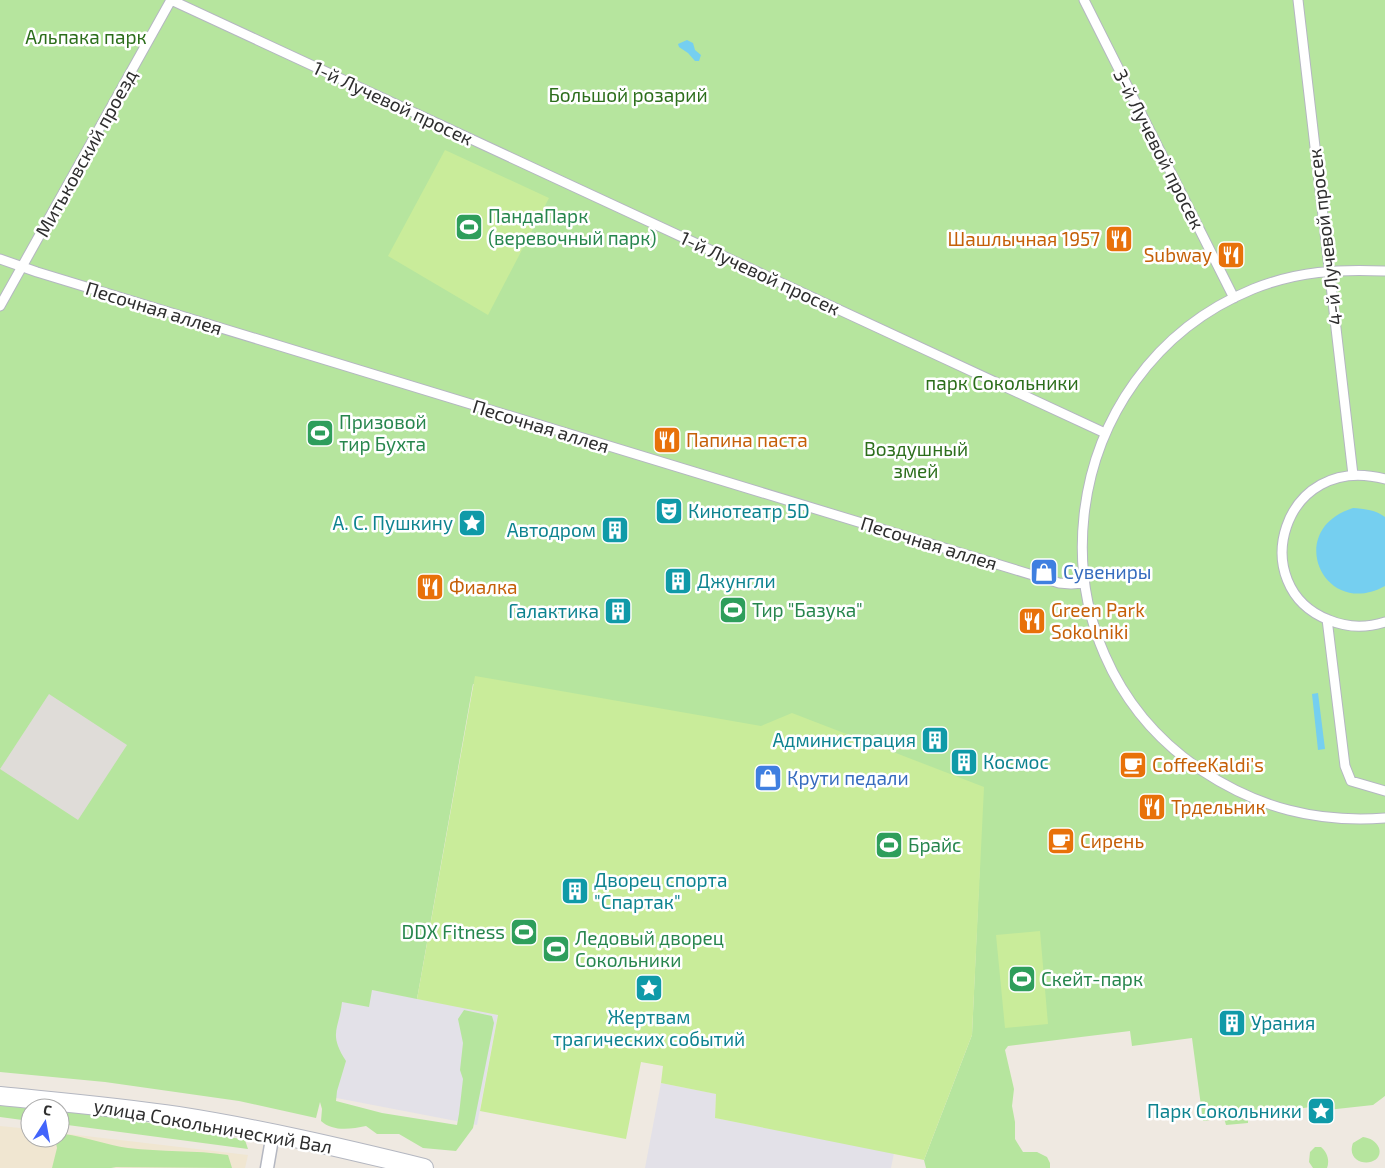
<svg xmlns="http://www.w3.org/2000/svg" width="1385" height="1168" font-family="'Exo 2',sans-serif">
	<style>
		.industrial { fill: #e3e1e8 }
		.education { fill: #f0e6d1 }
		.green { fill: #b6e59e }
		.pitch { fill: #c9ec9a }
		.plaza { fill: #dfdcd8 }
		.water { fill: #75cff0 }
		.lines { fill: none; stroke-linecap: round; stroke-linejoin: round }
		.pedestrian-casing { stroke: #b4b7c1; stroke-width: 11 }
		.minor-casing { stroke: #b4b7c1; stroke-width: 15 }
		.secondary-casing { stroke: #b4b7c1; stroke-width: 20 }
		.pedestrian { stroke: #fff; stroke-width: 9 }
		.minor { stroke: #fff; stroke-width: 12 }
		.secondary { stroke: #fff; stroke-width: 18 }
		.labels { text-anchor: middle; stroke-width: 5; stroke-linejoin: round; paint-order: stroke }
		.park-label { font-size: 19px; fill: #2c6e1b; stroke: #fff }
		.street-label { font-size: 19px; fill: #2e2e2e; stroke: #fff }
		.leisure-label { font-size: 19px; fill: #27864d; stroke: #fff; text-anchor: start }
		.food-label { font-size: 19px; fill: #c56008; stroke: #fff; text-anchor: start }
		.culture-label { font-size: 19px; fill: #0d838f; stroke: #fff; text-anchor: start }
		.shop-label { font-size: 19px; fill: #366cbe; stroke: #fff; text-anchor: start }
	</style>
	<rect width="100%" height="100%" fill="#efe9e1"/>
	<path class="industrial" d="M 372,990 L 498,1014 L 477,1125 L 321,1095 L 339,1001 Z
		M 661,1083 L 716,1094 L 715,1118 L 894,1153 L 891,1168 L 645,1168 Z"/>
	<path class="education" d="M 0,1126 L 30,1129 L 30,1138 L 60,1138 L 60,1133 L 248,1155 L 245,1168 L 0,1168 Z"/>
	<path class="green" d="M 0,0 L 1385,0 L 1385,1096 L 1373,1105 L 1318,1111 L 1317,1106 L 1297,1109 L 1293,1115 L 1248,1120 L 1248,1123 L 1226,1125 L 1224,1118 L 1203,1121 L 1192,1038 L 1132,1046 L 1130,1031 L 1008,1046 L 1005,1050 L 1014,1089 L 1012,1106 L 1015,1122 L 1015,1139 L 1023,1152 L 1037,1152 L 1047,1157 L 1050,1163 L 1050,1168 L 926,1168 L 924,1160 L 972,1035 L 980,859 L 975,839 L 765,732 L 473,684 L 417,999 L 372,990 L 369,1007 L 342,1002 C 339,1030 328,1033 346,1061 L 337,1091 L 336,1101 L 382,1113 L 457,1125 L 459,1114 L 463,1079 L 460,1070 L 463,1043 L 458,1019 L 464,1010 L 492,1016 L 494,1023 L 473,1128 L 456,1151 L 423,1148 L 399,1134 L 377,1134 L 366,1126 C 351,1129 333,1132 321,1121 L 322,1109 L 320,1102 L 316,1118 L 239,1101 L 105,1082 L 0,1072 Z
		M 0,1103 L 46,1105 L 79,1111 L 123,1116 L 149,1123 L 212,1134 L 219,1132 L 224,1134 L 225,1136 L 245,1140 L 248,1149 L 60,1124 L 60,1108 L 30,1108 L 30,1121 L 0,1117 Z
		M 64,1134 C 86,1137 107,1145 128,1148 C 161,1152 195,1150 228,1155 L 232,1168 L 116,1167 L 111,1168 L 52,1168 L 57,1148 L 55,1138 L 60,1138 L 60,1135 Z
		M 1363,1137 C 1370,1138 1376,1141 1379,1148 C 1385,1168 1344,1168 1353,1143 Z
		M 1315,1147 L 1321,1147 C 1327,1152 1330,1160 1327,1168 L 1313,1168 L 1309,1162 L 1310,1152 Z"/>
	<path class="pitch" d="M 445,150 L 549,198 L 488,315 L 388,256 Z
		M 475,676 L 761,726 L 792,713 L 984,787 L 972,1035 L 924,1160 L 715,1118 L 716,1094 L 661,1083 L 663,1066 L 641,1062 L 626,1139 L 480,1111 L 498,1015 L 417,999 Z
		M 1040,931 L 1048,1024 L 1005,1028 L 996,935 Z"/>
	<path class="plaza" d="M 49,694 L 127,745 L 78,820 L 0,769 Z"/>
	<path class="water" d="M 687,40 L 693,43 L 695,50 L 701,55 L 699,61 L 695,61 L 688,53 L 679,47 L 678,44 Z
		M 1353,508 C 1365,509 1376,510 1385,517 L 1385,586 C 1324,620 1283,530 1353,508 Z
		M 1318,693 L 1325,749 L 1318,750 L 1312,694 Z"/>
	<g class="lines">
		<g class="pedestrian-casing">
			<path id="pedestrian" d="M 171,0 L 1105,433
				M 1084,0 L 1234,298
				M 1298,0 L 1353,475
				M 0,259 L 37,272 L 1059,583 L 1071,584 L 1084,583
				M 1385,271 C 1338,269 1298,271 1253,289 C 1053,371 1020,648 1201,770 C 1258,808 1317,823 1385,818
				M 0,306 L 171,0
				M 1385,479 C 1282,451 1244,587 1329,620 C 1348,628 1366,628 1385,622
				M 1327,619 L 1345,766 L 1351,781 L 1385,791"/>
		</g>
		<g class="minor-casing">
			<path id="minor" d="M 267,1168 L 273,1133"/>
		</g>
		<g class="secondary-casing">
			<path id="secondary" d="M 0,1096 C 59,1102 119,1107 178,1116 C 261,1129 342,1148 424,1168"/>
		</g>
		<use href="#pedestrian" class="pedestrian"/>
		<use href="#minor" class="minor"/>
		<use href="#secondary" class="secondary"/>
	</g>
	<defs>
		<g id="stadium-square" transform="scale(1.4375)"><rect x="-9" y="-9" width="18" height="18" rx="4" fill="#2e9e5b" stroke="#fff"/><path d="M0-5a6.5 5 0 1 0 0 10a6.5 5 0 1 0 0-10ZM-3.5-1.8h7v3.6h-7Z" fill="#fff"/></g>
		<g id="restaurant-square" transform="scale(1.4375)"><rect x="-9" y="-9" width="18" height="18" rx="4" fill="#e8710a" stroke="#fff"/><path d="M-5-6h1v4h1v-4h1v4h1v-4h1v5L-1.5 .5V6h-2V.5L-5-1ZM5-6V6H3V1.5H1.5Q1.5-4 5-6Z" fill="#fff"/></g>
		<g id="theatre-square" transform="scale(1.4375)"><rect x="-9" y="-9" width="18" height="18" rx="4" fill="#0f9aa8" stroke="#fff"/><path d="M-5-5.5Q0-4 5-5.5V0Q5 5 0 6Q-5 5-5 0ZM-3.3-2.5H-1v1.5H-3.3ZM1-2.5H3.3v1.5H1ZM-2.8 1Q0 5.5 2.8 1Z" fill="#fff"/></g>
		<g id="sight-square" transform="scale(1.4375)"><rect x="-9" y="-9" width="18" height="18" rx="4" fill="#0f9aa8" stroke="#fff"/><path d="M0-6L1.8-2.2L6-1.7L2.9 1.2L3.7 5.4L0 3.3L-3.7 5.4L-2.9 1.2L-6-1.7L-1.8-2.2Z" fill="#fff"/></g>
		<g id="building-square" transform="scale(1.4375)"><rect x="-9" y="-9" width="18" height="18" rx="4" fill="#0f9aa8" stroke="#fff"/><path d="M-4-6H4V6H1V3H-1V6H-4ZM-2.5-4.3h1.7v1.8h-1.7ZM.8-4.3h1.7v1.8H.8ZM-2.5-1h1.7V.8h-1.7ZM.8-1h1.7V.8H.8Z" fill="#fff"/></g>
		<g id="shop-square" transform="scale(1.4375)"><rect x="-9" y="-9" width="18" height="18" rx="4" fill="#3f7fe0" stroke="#fff"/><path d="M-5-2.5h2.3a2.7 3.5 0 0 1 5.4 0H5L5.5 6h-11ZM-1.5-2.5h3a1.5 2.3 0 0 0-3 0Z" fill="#fff"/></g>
		<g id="cafe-square" transform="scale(1.4375)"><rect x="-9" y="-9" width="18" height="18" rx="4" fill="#e8710a" stroke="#fff"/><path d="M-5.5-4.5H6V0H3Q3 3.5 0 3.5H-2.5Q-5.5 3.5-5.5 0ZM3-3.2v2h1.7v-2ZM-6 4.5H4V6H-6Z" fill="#fff"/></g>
	</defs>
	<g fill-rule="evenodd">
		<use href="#stadium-square" x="469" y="227"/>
		<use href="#restaurant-square" x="1119" y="239"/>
		<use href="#restaurant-square" x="1231" y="255"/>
		<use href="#stadium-square" x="320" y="433"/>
		<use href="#restaurant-square" x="667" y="440"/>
		<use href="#theatre-square" x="669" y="511"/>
		<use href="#sight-square" x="472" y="523"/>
		<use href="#building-square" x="615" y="530"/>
		<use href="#shop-square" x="1044" y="572"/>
		<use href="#building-square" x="678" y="581"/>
		<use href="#restaurant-square" x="430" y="587"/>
		<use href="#stadium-square" x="733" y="610"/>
		<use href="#building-square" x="618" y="611"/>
		<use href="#restaurant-square" x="1032" y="621"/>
		<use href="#building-square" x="935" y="740"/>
		<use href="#building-square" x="964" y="762"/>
		<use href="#cafe-square" x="1133" y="765"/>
		<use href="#shop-square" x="768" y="778"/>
		<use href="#restaurant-square" x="1152" y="807"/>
		<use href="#cafe-square" x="1061" y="841"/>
		<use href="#stadium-square" x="889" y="845"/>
		<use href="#building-square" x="575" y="891"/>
		<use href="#stadium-square" x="524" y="932"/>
		<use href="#stadium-square" x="556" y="949"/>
		<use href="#stadium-square" x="1022" y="979"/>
		<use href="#sight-square" x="649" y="988"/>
		<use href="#building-square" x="1232" y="1023"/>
		<use href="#sight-square" x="1321" y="1111"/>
	</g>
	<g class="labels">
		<g class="park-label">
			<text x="86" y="44">Альпака парк</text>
			<text x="628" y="102">Большой розарий</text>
			<text x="1002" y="390">парк Сокольники</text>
			<text x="916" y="456">Воздушный<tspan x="916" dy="22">змей</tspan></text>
		</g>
		<g class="street-label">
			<text transform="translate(393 103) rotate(25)" y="7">1-й Лучевой просек</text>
			<text transform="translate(1159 149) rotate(63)" y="7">3-й Лучевой просек</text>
			<text transform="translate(86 153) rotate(-61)" y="7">Митьковский проезд</text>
			<text transform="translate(1325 237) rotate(-97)" y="7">4-й Лучевой просек</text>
			<text transform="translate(760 273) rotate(25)" y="7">1-й Лучевой просек</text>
			<text transform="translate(154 308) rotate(17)" y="7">Песочная аллея</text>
			<text transform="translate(541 426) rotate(17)" y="7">Песочная аллея</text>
			<text transform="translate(929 543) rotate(17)" y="7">Песочная аллея</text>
			<text transform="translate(213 1126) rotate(10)" y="7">улица Сокольнический Вал</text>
		</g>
		<g class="leisure-label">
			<text x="488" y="223">ПандаПарк<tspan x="488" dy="22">(веревочный парк)</tspan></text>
			<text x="339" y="429">Призовой<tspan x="339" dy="22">тир Бухта</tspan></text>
			<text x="752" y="617">Тир "Базука"</text>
			<text x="908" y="852">Брайс</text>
			<text x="505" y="939" text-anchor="end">DDX Fitness</text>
			<text x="575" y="945">Ледовый дворец<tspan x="575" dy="22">Сокольники</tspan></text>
			<text x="1041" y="986">Скейт-парк</text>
		</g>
		<g class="food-label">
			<text x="1100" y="246" text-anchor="end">Шашлычная 1957</text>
			<text x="1212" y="262" text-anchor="end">Subway</text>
			<text x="686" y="447">Папина паста</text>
			<text x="449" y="594">Фиалка</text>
			<text x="1051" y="617">Green Park<tspan x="1051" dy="22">Sokolniki</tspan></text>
			<text x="1152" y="772">CoffeeKaldi's</text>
			<text x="1171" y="814">Трдельник</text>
			<text x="1080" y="848">Сирень</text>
		</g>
		<g class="culture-label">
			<text x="688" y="518">Кинотеатр 5D</text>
			<text x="453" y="530" text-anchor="end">А. С. Пушкину</text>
			<text x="596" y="537" text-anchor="end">Автодром</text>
			<text x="697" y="588">Джунгли</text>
			<text x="599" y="618" text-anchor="end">Галактика</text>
			<text x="916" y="747" text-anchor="end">Администрация</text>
			<text x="983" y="769">Космос</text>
			<text x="594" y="887">Дворец спорта<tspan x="594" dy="22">"Спартак"</tspan></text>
			<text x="649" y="1024" text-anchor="middle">Жертвам<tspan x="649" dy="22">трагических событий</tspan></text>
			<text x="1251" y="1030">Урания</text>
			<text x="1302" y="1118" text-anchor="end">Парк Сокольники</text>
		</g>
		<g class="shop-label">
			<text x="1063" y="579">Сувениры</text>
			<text x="787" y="785">Крути педали</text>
		</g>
	</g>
	<g transform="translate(45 1123) rotate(11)"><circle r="24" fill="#ffffff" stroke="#ababab"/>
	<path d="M0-4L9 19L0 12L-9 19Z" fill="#4264fb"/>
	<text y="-8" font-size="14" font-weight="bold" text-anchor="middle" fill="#2e2e2e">С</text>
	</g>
</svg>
